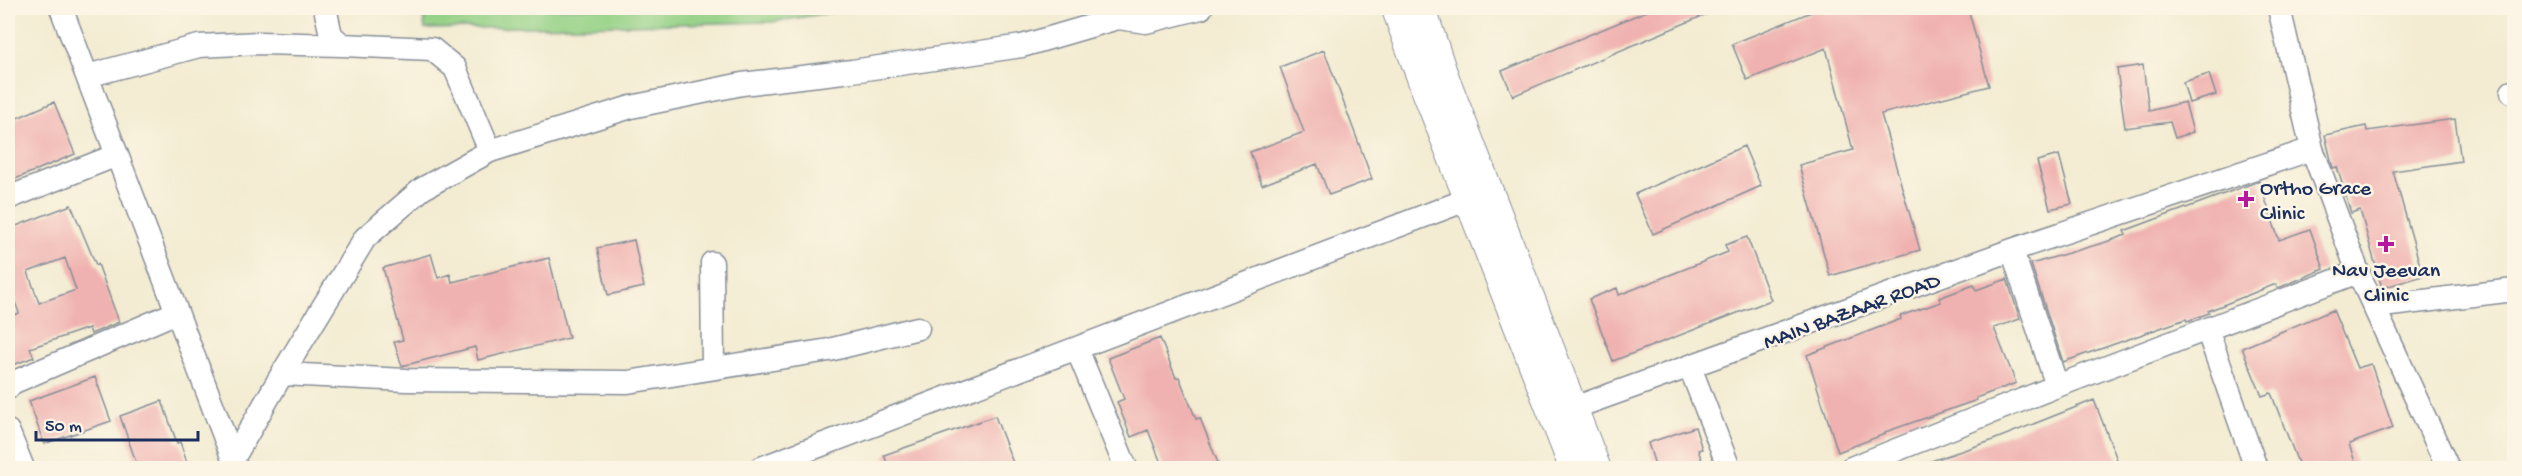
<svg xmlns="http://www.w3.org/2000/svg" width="2522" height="476" font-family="'Gochi Hand',sans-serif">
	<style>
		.green { fill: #96d287; stroke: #588072; stroke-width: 1.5 }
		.building { fill: #f0b2b0; fill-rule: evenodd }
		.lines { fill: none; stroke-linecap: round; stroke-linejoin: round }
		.minor-casing { stroke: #878e98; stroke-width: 25 }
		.tertiary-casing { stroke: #878e98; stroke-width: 29 }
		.minor { stroke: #fff; stroke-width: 22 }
		.tertiary { stroke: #fff; stroke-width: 27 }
		.poi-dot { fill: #b5179e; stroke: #fcf5e5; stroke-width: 2 }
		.labels { text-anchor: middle; stroke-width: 5; stroke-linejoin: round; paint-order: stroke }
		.poi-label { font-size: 22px; fill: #1b2f5e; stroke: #fcf5e5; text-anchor: start }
		.street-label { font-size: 22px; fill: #1b2f5e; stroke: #fcf5e5 }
	</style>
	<rect width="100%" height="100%" fill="#fcf5e5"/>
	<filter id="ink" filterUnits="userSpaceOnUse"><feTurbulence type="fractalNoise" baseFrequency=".0167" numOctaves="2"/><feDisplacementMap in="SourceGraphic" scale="12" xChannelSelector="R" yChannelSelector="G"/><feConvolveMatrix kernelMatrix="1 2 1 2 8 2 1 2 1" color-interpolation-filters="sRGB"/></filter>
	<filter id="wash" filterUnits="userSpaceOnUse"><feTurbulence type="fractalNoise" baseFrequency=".008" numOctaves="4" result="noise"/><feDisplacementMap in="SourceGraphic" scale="24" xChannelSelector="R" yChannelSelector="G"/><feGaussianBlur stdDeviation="1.35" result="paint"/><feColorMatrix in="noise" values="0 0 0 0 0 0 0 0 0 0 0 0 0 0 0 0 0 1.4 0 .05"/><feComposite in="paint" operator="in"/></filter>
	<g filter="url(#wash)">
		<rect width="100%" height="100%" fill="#f3ecd2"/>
		<path class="green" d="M 422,8 L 859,8 L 772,22 L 425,29 Z"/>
		<g id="blocks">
			<path class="building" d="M 1654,8 L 1721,8 L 1513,96 L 1502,71 Z
				M 1821,8 L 1968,8 L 1989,86 L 1881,114 L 1920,250 L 1830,276 L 1799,165 L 1853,150 L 1826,48 L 1747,80 L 1732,44 Z
				M 1324,50 L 1372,179 L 1329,195 L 1317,164 L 1262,185 L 1250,152 L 1304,132 L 1280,67 Z
				M 2143,65 L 2149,111 L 2185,102 L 2193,132 L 2175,138 L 2170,122 L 2125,128 L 2117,69 Z
				M 2209,74 L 2216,95 L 2189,103 L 2183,82 Z
				M 54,102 L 75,154 L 8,182 L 8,122 Z
				M 2455,119 L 2461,161 L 2393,171 L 2423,276 L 2382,288 L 2360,210 L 2351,213 L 2337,167 L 2333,168 L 2331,160 L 2325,135 L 2366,126 L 2367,131 Z
				M 1744,146 L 1761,186 L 1653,234 L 1635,194 Z
				M 2059,155 L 2072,204 L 2050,209 L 2037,161 Z
				M 2259,181 L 2279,240 L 2310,229 L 2324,269 L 2278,288 L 2276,284 L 2208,311 L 2209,313 L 2187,321 L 2186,319 L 2063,362 L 2031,264 L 2106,242 L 2126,235 L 2124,231 Z
				M 71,205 L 96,265 L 98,264 L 119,322 L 91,334 L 89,328 L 30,348 L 34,357 L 8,367 L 8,317 L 19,313 L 8,282 L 8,229 ZM 65,258 L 76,290 L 39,303 L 28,272 Z
				M 1747,237 L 1771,300 L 1613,361 L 1589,299 L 1617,288 L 1619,295 L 1728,252 L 1725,245 Z
				M 634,240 L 644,287 L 608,295 L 597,248 Z
				M 431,254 L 438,278 L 450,274 L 452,282 L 549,258 L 569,338 L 478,360 L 475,347 L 402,366 L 394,342 L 403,340 L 383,268 Z
				M 2007,279 L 2020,319 L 1994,328 L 2016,383 L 1976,398 L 1977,400 L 1885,432 L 1885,434 L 1838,452 L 1807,355 L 1901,319 L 1900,316 L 1941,302 L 1939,298 L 1974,285 L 1976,290 Z
				M 2333,310 L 2357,368 L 2371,364 L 2393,428 L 2349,444 L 2357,468 L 2300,468 L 2271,393 L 2262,396 L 2242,348 Z
				M 1160,338 L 1176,378 L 1179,377 L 1196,419 L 1200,418 L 1220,468 L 1163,468 L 1148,430 L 1131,437 L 1117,402 L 1124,399 L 1108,358 Z
				M 95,377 L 111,421 L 44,444 L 29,401 Z
				M 2094,400 L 2118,462 L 2101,468 L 1920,468 L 1919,465 L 1988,442 Z
				M 162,401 L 177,443 L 180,442 L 189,468 L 138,468 L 120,416 Z
				M 995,416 L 1015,468 L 889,468 L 884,455 Z
				M 1695,427 L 1702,449 L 1698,450 L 1705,468 L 1656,468 L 1648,443 Z"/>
		</g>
	</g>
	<g filter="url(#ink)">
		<use href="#blocks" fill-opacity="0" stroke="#878e98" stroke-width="1.5"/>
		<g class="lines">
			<g class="minor-casing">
				<path id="minor" d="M 61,8 L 236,467
					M 325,8 L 331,35 L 342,45 L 432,49 L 455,68 L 490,151
					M 2279,8 L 2312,149 L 2358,272 L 2448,468
					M 1118,18 L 1146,22 L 1201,8
					M 87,76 L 199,46 L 259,43 L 342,45
					M 2512,92 L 2514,92
					M 8,198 L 117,155
					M 2012,250 L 2057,386
					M 712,263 L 713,368
					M 2374,307 L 2514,290
					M 2207,329 L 2256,468
					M 1077,349 L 1126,468
					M 1690,367 L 1729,468
					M 282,374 L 406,380 L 628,382 L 829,350 L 918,328
					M 8,388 L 12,383 L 177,312
					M 1557,414 L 2012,250 L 2312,149
					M 8,431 L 23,468
					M 233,459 L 282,374 L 365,238 L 422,189 L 490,151 L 631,107 L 742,84 L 852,71 L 1022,46 L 1118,18 L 1132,8
					M 761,468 L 1482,194
					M 1851,468 L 2057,386 L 2358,272"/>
			</g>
			<g class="tertiary-casing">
				<path id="tertiary" d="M 1395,8 L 1422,82 L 1573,468
					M 1422,8 L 1444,74 L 1597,468"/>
			</g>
			<use href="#minor" class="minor"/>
			<use href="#tertiary" class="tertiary"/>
		</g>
	</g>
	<g class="poi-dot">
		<path d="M2243 190h6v6h6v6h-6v6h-6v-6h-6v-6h6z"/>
		<path d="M2383 235h6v6h6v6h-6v6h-6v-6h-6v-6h6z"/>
	</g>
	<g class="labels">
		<g class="poi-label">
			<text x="2260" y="194">Ortho Grace<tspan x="2260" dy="25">Clinic</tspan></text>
			<text x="2386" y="276" text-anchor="middle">Nav Jeevan<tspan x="2386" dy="25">Clinic</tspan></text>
		</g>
		<g class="street-label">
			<text transform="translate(1851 309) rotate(-20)" y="8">MAIN BAZAAR ROAD</text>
		</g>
	</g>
	<rect width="2522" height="476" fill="none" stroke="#fcf5e5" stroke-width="30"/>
	<path d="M36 431v9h162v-9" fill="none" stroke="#1b2f5e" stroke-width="3"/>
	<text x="45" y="431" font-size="18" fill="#1b2f5e" stroke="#fcf5e5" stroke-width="4.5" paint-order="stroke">50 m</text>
</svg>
